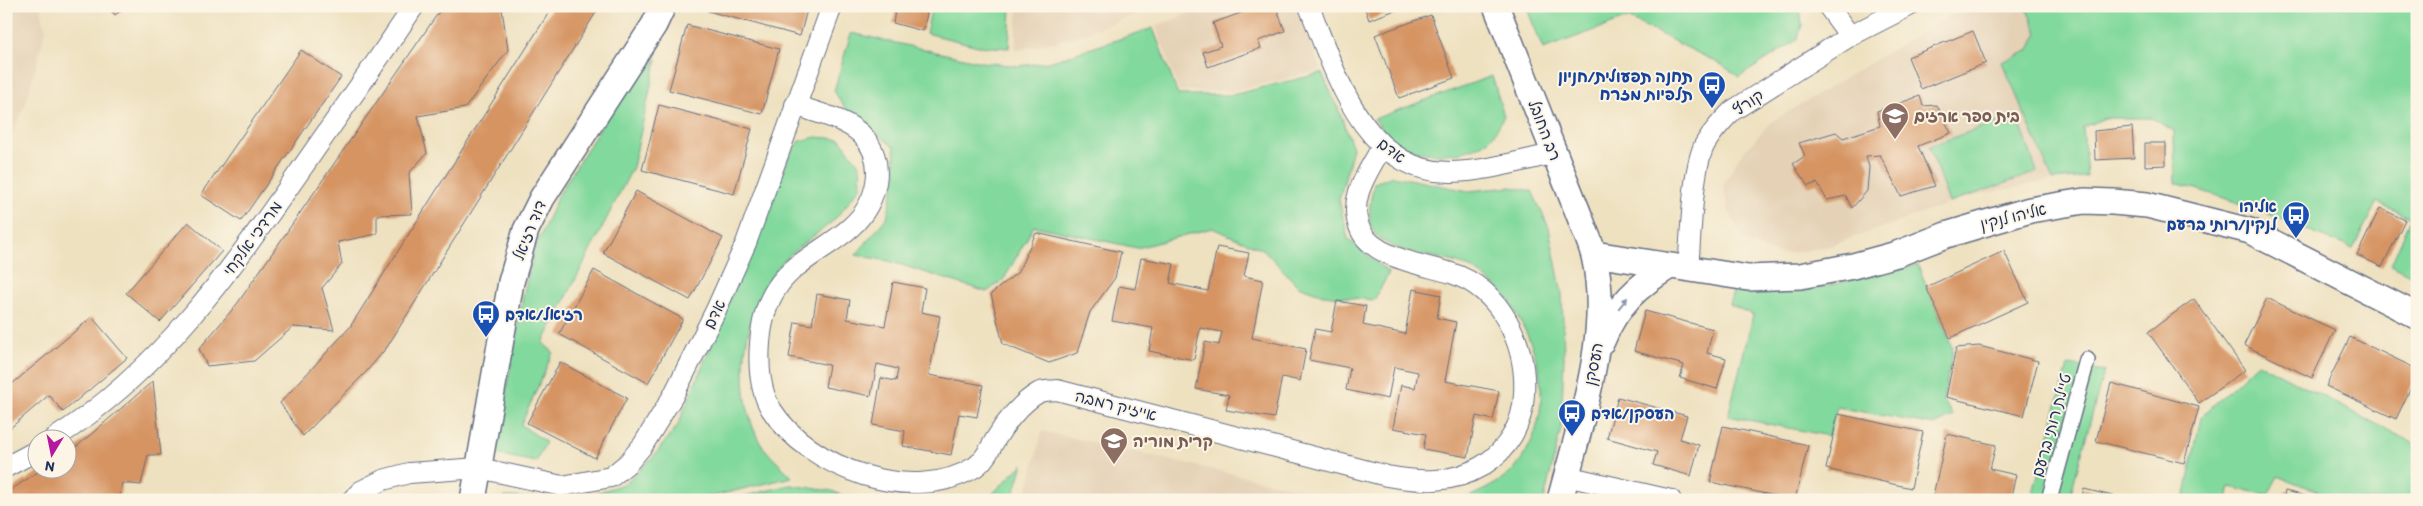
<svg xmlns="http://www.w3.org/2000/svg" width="2423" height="506" font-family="Itim,'Playpen Sans Hebrew',sans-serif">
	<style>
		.built { fill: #e4d1b6 }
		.green { fill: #82d99d; stroke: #4e847e }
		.building { fill: #d69464 }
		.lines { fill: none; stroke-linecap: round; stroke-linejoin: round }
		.pedestrian-casing { stroke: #656d80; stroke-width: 18 }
		.minor-casing { stroke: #656d80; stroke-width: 22 }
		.tertiary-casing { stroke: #656d80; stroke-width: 28 }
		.pedestrian { stroke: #fff; stroke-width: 15 }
		.minor { stroke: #fff; stroke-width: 20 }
		.tertiary { stroke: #fff; stroke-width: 25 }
		.oneway { fill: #8d97ae }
		.labels { text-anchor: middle; stroke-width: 4; stroke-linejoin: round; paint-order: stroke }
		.transit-label { font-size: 16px; font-weight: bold; fill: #164399; stroke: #fcf5e5; text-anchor: end }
		.street-label { font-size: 16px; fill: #1b2f5e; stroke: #fcf5e5 }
		.education-label { font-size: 16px; font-weight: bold; fill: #785e54; stroke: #fcf5e5; text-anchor: start }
	</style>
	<rect width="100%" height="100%" fill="#fcf5e5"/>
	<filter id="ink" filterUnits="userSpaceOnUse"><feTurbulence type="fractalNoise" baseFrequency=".02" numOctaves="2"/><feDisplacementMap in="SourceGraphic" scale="10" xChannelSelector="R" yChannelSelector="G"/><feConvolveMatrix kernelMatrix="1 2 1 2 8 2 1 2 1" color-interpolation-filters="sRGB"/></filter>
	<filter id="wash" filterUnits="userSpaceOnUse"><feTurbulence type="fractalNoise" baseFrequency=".0096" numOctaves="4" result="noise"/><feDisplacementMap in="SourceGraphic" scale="20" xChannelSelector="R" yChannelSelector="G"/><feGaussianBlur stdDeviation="1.12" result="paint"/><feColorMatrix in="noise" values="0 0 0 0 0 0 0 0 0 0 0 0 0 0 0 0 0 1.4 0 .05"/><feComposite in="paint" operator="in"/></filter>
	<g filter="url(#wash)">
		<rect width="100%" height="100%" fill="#eee1c0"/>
		<path class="built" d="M 6,6 L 40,6 L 46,29 L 26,103 L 6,148 Z
			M 1018,6 L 1157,6 L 1077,36 L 1015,51 Z
			M 1207,6 L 1297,6 L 1321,70 L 1233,91 L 1179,91 L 1156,26 Z
			M 1966,6 L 2025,6 L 2039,33 L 2028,51 L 2002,62 L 2053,180 L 1968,197 L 1828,247 L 1783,254 L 1764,250 L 1744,240 L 1729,212 L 1723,186 L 1739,157 L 1771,122 Z
			M 1042,431 L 1348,500 L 1025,500 Z"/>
		<path class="green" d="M 932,6 L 1011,6 L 1009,48 L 978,46 L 926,33 Z
			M 1526,6 L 1800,6 L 1802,25 L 1797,40 L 1739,77 L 1722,65 L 1628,18 L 1543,49 Z
			M 2025,6 L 2417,6 L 2417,278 L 2391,265 L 2411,218 L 2377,202 L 2353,249 C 2295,224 2237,200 2175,183 L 2174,131 L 2151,118 L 2105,118 L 2083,127 L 2087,177 L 2053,180 L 2002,62 L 2028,51 L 2038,33 Z
			M 1153,28 L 1178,95 L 1232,95 L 1322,73 L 1340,113 L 1353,148 L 1339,200 L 1348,239 L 1389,273 L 1374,300 L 1323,295 L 1298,286 L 1264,250 L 1212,228 L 1137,248 L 1034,226 L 1004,279 L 987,292 L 889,261 L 856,255 L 887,217 L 896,177 L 894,147 L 845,108 L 834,91 L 851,33 L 981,62 L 1019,66 L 1049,62 Z
			M 657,58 L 633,167 L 543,343 L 553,352 L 521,425 L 546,442 L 536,462 L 495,454 L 523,296 L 535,248 L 559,194 L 614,106 Z
			M 1492,76 L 1504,116 C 1500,123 1496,133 1490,139 C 1467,159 1415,159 1392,139 C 1386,133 1380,126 1374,119 Z
			M 2017,115 L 2037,172 L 1949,203 L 1929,146 Z
			M 816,137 L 840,139 L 860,166 L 861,186 C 852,197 843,211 833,221 C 816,236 794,248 780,265 C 743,307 733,387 757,437 C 764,452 781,465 792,477 L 697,500 L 504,500 L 505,497 L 579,499 L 626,483 L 654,456 L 678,425 L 789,156 L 800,141 Z
			M 1393,176 L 1468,191 L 1511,187 L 1532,191 L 1549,228 L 1562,294 L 1564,357 L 1561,428 L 1544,500 L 1461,500 C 1476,494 1503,482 1513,470 C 1552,425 1547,367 1519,319 C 1515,312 1511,302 1506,296 C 1498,287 1481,274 1470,268 C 1442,254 1400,257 1378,237 C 1364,224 1371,200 1374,183 Z
			M 1918,265 L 1953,350 L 1943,400 L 1953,416 L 1934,425 L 1837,407 L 1829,436 L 1728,416 L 1753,315 L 1729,304 L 1735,286 L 1760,291 L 1799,292 Z
			M 2258,363 L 2417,445 L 2417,500 L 2340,500 L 2278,476 L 2268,495 L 2230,487 L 2227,500 L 2184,500 L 2201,417 Z
			M 2068,365 L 2104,371 L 2069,500 L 2031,500 Z
			M 1023,464 L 1012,500 L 986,500 Z
			M 790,485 L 832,491 L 854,500 L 729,500 Z"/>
		<g id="blocks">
			<path class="building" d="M 108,6 L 127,6 L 115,15 Z
				M 443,6 L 512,6 L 502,9 L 508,50 L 465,108 L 418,116 L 427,153 L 409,173 L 412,214 L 377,215 L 377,234 L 338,242 L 342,264 L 322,288 L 334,330 L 293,327 L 254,361 L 207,366 L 199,349 L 237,304 Z
				M 553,6 L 600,6 L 387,347 L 367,371 L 303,436 L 280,403 L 350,327 Z
				M 709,6 L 808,6 L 800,36 L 708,11 Z
				M 896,6 L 929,6 L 923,31 L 893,23 Z
				M 1260,6 L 1276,6 L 1285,31 L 1258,41 L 1261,48 L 1208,67 L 1203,52 L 1221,46 L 1213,23 Z
				M 1364,6 L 1406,6 L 1369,20 Z
				M 1431,15 L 1454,78 L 1399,98 L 1375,35 Z
				M 687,25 L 779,49 L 762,114 L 669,90 Z
				M 1973,31 L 1986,63 L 1921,89 L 1908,57 Z
				M 301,50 L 341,77 L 241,221 L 201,195 Z
				M 1920,96 L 1923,106 L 1937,105 L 1951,133 L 1918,146 L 1935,186 L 1901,196 L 1880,155 L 1866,156 L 1869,167 L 1867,191 L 1852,208 L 1846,196 L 1827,200 L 1817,183 L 1808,186 L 1793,164 L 1805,156 L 1799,143 L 1836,132 L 1843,138 L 1880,126 L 1877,111 Z
				M 659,105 L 752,129 L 734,194 L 642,170 Z
				M 2132,127 L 2134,158 L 2095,160 L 2094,131 Z
				M 2145,143 L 2166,143 L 2166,165 L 2145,166 Z
				M 636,191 L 723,238 L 690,300 L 603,253 Z
				M 2380,208 L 2405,220 L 2382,267 L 2357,255 Z
				M 188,222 L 222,251 L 160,322 L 126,293 Z
				M 1036,233 L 1121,252 L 1115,278 L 1090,312 L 1077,353 L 1049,363 L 1003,344 L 991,294 L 1018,272 Z
				M 1217,247 L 1249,253 L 1244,276 L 1263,280 L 1252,338 L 1306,349 L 1300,381 L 1282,377 L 1274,418 L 1226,410 L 1229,395 L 1196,389 L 1205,342 L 1219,345 L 1222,332 L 1200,328 L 1194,360 L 1149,351 L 1153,328 L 1112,321 L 1119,286 L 1135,289 L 1141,258 L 1174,264 L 1170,283 L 1208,291 Z
				M 2004,251 L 2028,302 L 1950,338 L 1926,287 Z
				M 594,270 L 683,319 L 648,383 L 559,334 Z
				M 893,282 L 925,288 L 921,312 L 940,316 L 929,375 L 983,385 L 977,417 L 959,414 L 951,455 L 903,446 L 905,431 L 873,425 L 881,378 L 896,381 L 898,369 L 877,364 L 871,396 L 825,387 L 829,365 L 789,357 L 795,322 L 812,325 L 817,294 L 850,300 L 847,319 L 885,326 Z
				M 1413,289 L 1441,295 L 1437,318 L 1456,322 L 1445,381 L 1499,391 L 1493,420 L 1476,416 L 1468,457 L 1423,449 L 1426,434 L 1393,428 L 1401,385 L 1415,388 L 1418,372 L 1394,367 L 1388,399 L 1346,390 L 1350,368 L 1309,360 L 1315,329 L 1331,332 L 1337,301 L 1366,306 L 1363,325 L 1405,334 Z
				M 2267,298 L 2335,330 L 2312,378 L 2244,345 Z
				M 2194,299 L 2245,370 L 2199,403 L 2148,332 Z
				M 1645,311 L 1713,329 L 1707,353 L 1726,358 L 1717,389 L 1680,378 L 1684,365 L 1634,351 Z
				M 92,317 L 127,358 L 63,412 L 49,395 L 9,429 L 6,425 L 6,389 Z
				M 2350,337 L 2417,369 L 2417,375 L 2396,419 L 2326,386 Z
				M 1979,346 L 2038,361 L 2024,416 L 1946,397 L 1956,348 Z
				M 560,362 L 627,398 L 595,458 L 527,423 Z
				M 153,381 L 161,455 L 148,455 L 141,485 L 122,483 L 119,500 L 6,500 L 6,493 L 44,468 L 68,468 L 68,454 Z
				M 2111,383 L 2199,407 L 2184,463 L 2096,441 Z
				M 1618,397 L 1687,416 L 1680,439 L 1699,445 L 1691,476 L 1653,465 L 1657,452 L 1607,438 Z
				M 1838,414 L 1923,432 L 1911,488 L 1826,469 Z
				M 1723,426 L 1808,445 L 1795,500 L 1710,482 Z
				M 1947,434 L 1996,445 L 1990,469 L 2016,475 L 2010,500 L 1932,500 Z
				M 2084,489 L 2125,499 L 2125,500 L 2081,500 Z
				M 2285,491 L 2318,499 L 2317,500 L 2283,500 Z"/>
		</g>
	</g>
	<g filter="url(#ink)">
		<use href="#blocks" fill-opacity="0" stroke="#656d80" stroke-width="1"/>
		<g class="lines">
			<g class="pedestrian-casing">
				<path id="pedestrian" d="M 2049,500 L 2087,360"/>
			</g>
			<g class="minor-casing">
				<path id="minor" d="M 1309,6 C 1335,72 1364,174 1452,172 C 1486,171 1520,161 1553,154
					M 1828,6 L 1850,36
					M 795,105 C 816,113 844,118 861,134 C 888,160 878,203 851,227 C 827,249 794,261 776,289 C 757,318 753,379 771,409 C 809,469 913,506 975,467 C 984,461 990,449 995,440 C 1005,423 1021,403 1038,393 C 1043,390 1051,391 1057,390 L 1387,476 C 1420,482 1452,484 1482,466 C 1508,450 1523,424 1524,394 C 1527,345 1501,289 1451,273 C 1425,265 1374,258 1361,231 C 1346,201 1368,172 1382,147
					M 1688,268 C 1691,238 1692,167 1705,144 C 1712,132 1722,121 1732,111 L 1850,36 L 1909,6
					M 55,438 C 160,371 230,271 300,171 C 338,116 377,62 414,6
					M 6,467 L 38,450
					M 1566,476 L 1671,500
					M 352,500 L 361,491 L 383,480 L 409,473 L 479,468 L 562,486 L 611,477 L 628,463 L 643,445 L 673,396 L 716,310 L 746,243 L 832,6"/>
			</g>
			<g class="tertiary-casing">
				<path id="tertiary" d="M 1496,6 L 1581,220 C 1585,231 1591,244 1594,256 C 1612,333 1580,424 1560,500
					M 1594,254 L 1748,278 L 1800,276 L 1853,266 L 1897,254 L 1946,235 L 2030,210 L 2084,201 L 2113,202 L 2147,205 L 2250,231 L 2417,316
					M 1602,341 C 1616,306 1638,285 1670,266
					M 473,500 L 511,282 L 526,230 L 542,198 L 654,25 L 663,6"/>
			</g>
			<use href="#pedestrian" class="pedestrian"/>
			<use href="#minor" class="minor"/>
			<use href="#tertiary" class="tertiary"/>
		</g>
		<defs><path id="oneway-solid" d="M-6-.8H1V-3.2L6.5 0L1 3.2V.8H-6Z" transform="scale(1.25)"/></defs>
		<use class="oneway" href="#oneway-solid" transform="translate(1623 303) rotate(-51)"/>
	</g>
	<defs>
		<g id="bus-pin" transform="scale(1.4375)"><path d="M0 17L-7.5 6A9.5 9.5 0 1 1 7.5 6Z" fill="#1a4fb4" stroke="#fcf5e5"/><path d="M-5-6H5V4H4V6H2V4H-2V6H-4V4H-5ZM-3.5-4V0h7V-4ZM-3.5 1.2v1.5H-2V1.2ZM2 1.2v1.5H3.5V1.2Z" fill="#fff"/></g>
		<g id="school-pin" transform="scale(1.4375)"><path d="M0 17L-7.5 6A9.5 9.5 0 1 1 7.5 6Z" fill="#8d6e63" stroke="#fcf5e5"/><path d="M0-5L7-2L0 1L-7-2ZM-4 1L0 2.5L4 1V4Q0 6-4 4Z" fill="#fff"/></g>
	</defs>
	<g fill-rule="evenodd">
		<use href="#bus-pin" x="1712" y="85"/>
		<use href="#school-pin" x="1895" y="116"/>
		<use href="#bus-pin" x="2296" y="215"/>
		<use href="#bus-pin" x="486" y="314"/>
		<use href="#bus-pin" x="1572" y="413"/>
		<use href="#school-pin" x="1114" y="441"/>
	</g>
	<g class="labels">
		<g class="transit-label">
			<text x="1693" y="82">תחנה תפעולית/חניון<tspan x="1693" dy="18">תלפיות מזרח</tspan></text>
			<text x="2277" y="212">אליהו<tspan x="2277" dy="18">לנקין/רותי ברעם</tspan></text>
			<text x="505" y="320" text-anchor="start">רזיאל/אדם</text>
			<text x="1591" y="419" text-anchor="start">העסקן/אדם</text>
		</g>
		<g class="street-label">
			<text transform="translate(1748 102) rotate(-34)" y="6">קורץ</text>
			<text transform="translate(1545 130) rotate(69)" y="6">רב החובל</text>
			<text transform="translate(1392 150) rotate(37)" y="6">אדם</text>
			<text transform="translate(2013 216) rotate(-14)" y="6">אליהו לנקין</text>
			<text transform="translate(529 230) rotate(-68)" y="6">דוד רזיאל</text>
			<text transform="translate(252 238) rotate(-54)" y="6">מרדכי אלקחי</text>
			<text transform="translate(714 314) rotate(-65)" y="6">אדם</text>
			<text transform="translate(1593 364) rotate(-79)" y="6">העסקן</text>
			<text transform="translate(1116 405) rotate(14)" y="6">אייזיק רמבה</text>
			<text transform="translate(2051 425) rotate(-74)" y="6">טיילת רותי ברעם</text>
		</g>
		<g class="education-label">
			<text x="1914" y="122">בית ספר ארזים</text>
			<text x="1133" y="447">קרית מוריה</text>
		</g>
	</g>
	<rect width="2423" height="506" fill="none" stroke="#fcf5e5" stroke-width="25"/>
	<g transform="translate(52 454) rotate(190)"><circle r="24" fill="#fcf5e5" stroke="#a2a6af"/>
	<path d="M0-4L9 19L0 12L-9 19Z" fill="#b5179e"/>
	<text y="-8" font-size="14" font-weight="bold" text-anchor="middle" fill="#1b2f5e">N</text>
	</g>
</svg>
